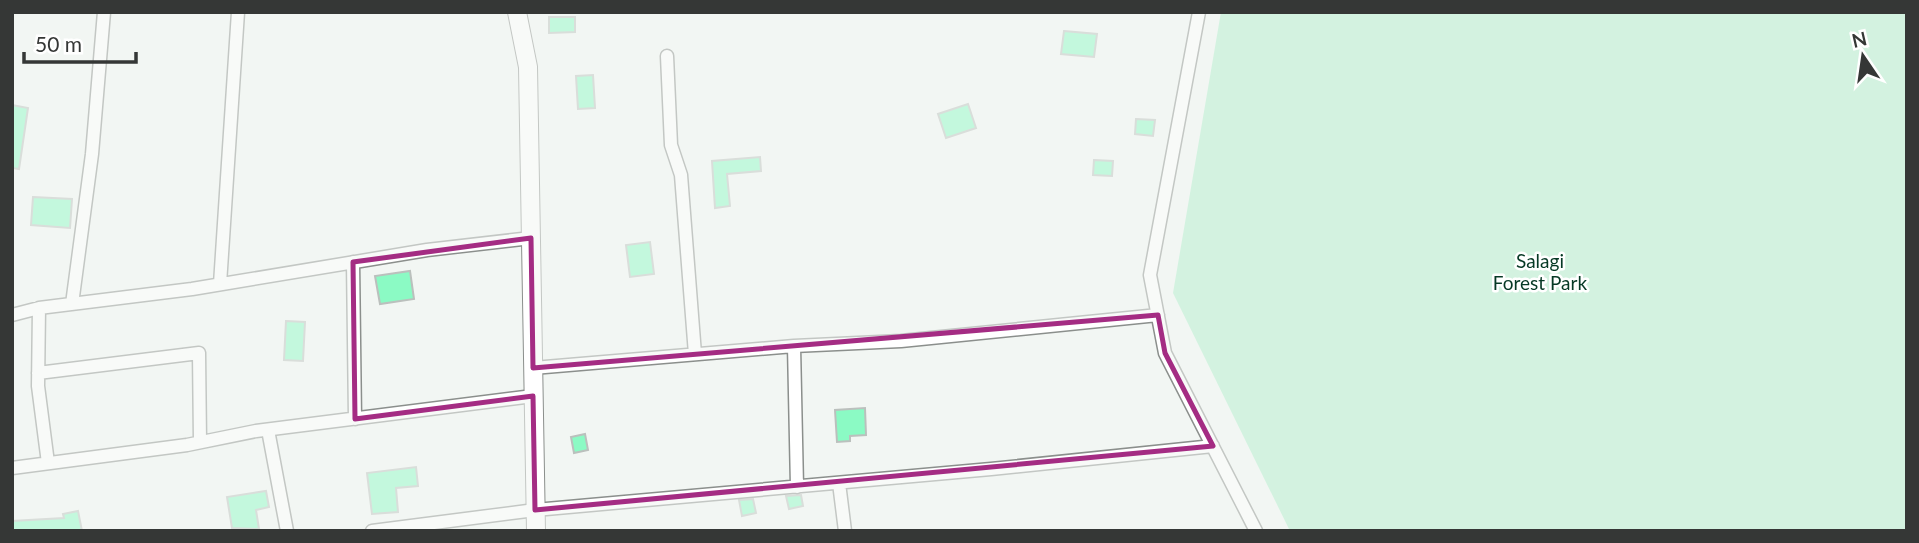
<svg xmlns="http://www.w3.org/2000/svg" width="1919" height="543" font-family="Lato,sans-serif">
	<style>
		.green { fill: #adeecb }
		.building { fill: #8bfac4; stroke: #bbc0bd; stroke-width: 2 }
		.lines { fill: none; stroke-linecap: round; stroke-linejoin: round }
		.street-casing { stroke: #8b8f8c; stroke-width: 15 }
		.secondary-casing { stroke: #8b8f8c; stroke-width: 20 }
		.street { stroke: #fff; stroke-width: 12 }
		.secondary { stroke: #fff; stroke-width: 18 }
		.marked { fill: none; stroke: #a42c83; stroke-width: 5; stroke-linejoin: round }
		.labels { text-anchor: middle; stroke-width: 5; stroke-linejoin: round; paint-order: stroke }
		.park-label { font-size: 19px; fill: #063925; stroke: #fff }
	</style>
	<rect width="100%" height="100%" fill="#f2f6f3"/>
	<path class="green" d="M 1221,12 L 1907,12 L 1907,531 L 1290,531 L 1173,293 Z"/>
	<path class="building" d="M 549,17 L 575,17 L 575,32 L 549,33 Z
		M 1064,31 L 1097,34 L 1094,57 L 1061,54 Z
		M 593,75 L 595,108 L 578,109 L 576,76 Z
		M 968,104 L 976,128 L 946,138 L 938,114 Z
		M 12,105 L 28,108 L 19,169 L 12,168 Z
		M 1136,119 L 1155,120 L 1153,136 L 1135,134 Z
		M 760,157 L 761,171 L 727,174 L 730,206 L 715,208 L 712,161 Z
		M 1094,160 L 1113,161 L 1112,176 L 1093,175 Z
		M 33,197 L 72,199 L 70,228 L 31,225 Z
		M 650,242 L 654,274 L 630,277 L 626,245 Z
		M 410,271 L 414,299 L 380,304 L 375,276 Z
		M 286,321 L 305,322 L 303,361 L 284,360 Z
		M 865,408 L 866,435 L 850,436 L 850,441 L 837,442 L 835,410 Z
		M 585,434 L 588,450 L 574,453 L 571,437 Z
		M 416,467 L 418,486 L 396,488 L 398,512 L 372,514 L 367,473 Z
		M 266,491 L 269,507 L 256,510 L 259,529 L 232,528 L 227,497 Z
		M 801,495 L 803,506 L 789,509 L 786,496 Z
		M 753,499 L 756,513 L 742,516 L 739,500 Z
		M 78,511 L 82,531 L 13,531 L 12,521 L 64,518 L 63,514 Z"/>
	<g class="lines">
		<g class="street-casing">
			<path id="street" d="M 1199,12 L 1150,275 L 1165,353 L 1256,531
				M 667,56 L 671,145 L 681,175 L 695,354
				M 353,262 L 355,419
				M 220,284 L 238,12
				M 72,304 L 92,154 L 104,12
				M 39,308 L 38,386 L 48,463
				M 12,315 L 39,308 L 192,289 L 427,250 L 531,238
				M 794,346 L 797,487
				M 533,368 L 794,346 L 901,341 L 1158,315
				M 38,373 L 199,353 L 200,442
				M 268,430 L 287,531
				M 12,468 L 187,445 L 256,431 L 533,396
				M 839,483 L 845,531
				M 372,531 L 535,510 L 991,469 L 1213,446"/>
		</g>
		<g class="secondary-casing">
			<path id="secondary" d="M 517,12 L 528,67 L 536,531"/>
		</g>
		<use href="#street" class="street"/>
		<use href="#secondary" class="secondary"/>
	</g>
	<path d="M0 0H1919V543H0ZM 531,238 L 533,368 L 1158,315 L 1165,353 L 1213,446 L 535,510 L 533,396 L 355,419 L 353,262 Z" fill="#f2f6f3" fill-opacity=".55" fill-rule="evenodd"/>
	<path class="marked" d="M 531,238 L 533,368 L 1158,315 L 1165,353 L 1213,446 L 535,510 L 533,396 L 355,419 L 353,262 Z"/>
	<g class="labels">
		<g class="park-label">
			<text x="1540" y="268">Salagi<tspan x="1540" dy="22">Forest Park</tspan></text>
		</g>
	</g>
	<rect width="1919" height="543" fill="none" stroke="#353736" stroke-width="28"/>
	<g transform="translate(1863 56) rotate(347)" stroke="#ffffff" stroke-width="5" paint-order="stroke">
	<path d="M0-5L12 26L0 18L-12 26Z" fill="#353736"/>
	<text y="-10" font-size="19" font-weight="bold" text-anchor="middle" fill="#353736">N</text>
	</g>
	<path d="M24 52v10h112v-10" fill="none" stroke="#353736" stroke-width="3.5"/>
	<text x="35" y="52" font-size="21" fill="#353736" stroke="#ffffff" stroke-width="5" paint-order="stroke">50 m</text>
</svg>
